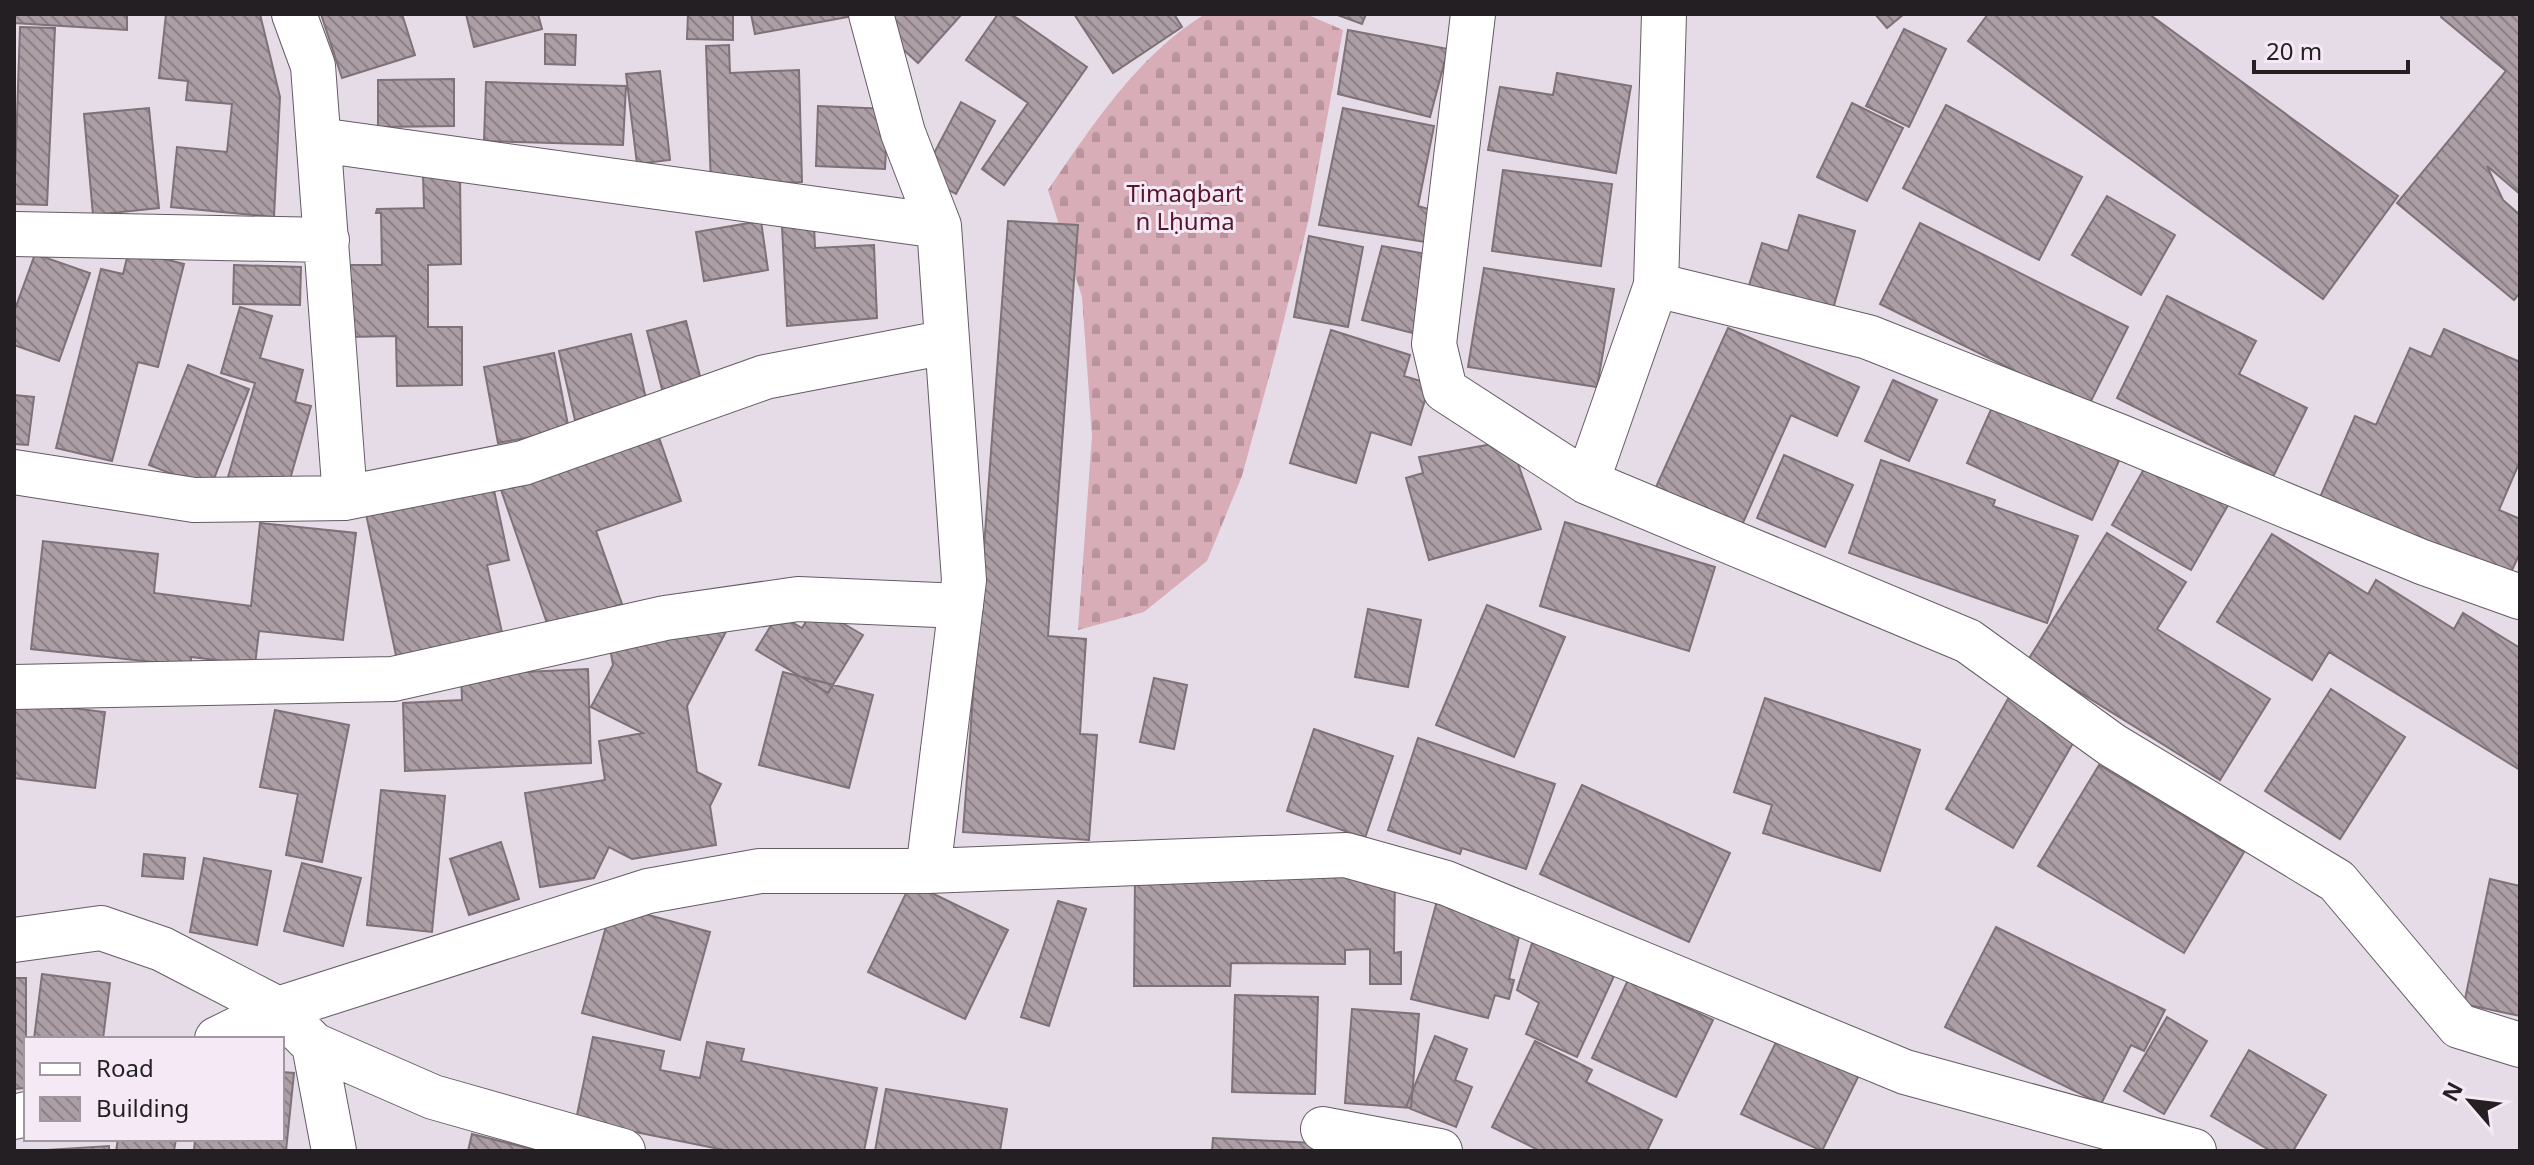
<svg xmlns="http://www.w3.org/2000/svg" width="2534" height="1165" font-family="'Noto Sans',sans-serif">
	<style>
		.cemetery { fill: url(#cemetery-stones) }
		.building { fill: url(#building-back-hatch); stroke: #7e7178; stroke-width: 2 }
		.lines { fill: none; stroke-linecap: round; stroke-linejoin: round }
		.minor-casing { stroke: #645b65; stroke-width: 46 }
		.minor { stroke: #fff; stroke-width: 44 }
		.labels { text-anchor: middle; stroke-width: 6; stroke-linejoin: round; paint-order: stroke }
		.park-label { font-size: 24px; fill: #58152c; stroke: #f4e9f4 }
	</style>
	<defs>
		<pattern id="cemetery-stones" width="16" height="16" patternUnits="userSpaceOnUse" patternTransform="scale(2)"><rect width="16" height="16" fill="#d9adb7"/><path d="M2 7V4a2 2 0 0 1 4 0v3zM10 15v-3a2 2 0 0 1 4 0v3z" fill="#ba949d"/></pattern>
		<pattern id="building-back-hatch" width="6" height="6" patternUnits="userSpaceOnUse" patternTransform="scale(2)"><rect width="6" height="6" fill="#ac9ea5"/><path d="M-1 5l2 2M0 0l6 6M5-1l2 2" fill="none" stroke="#8c8086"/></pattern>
	</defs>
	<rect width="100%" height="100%" fill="#e6dce7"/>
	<path class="cemetery" d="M 1205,14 L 1306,14 L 1343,30 L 1309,218 L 1278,344 L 1242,476 L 1207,561 L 1144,612 L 1078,630 L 1092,436 L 1082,297 L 1048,190 C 1092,126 1137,56 1205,14 Z"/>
	<path class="building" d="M 14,14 L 127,14 L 127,30 L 14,23 Z
		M 166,14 L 260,14 L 280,97 L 274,217 L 171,207 L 177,147 L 227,152 L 232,104 L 186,100 L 188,81 L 159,78 Z
		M 321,14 L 402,14 L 415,55 L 342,78 Z
		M 466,14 L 538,14 L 542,29 L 474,47 Z
		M 688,14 L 733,14 L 733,40 L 687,39 Z
		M 751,14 L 852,14 L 853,16 L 755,34 Z
		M 870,14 L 962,14 L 918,63 L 868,17 Z
		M 998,14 L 1011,14 L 1087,67 L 1004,185 L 982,169 L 1028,103 L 966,60 Z
		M 1074,14 L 1174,14 L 1182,27 L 1113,73 Z
		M 1335,14 L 1366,14 L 1362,24 Z
		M 1875,14 L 1904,14 L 1887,28 Z
		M 1988,14 L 2149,14 L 2398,196 L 2323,299 L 1968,41 Z
		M 2443,14 L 2520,14 L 2520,194 L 2487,166 L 2503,200 L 2520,215 L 2520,293 L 2514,300 L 2397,203 L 2506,71 L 2441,17 Z
		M 20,27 L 55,28 L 47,205 L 14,204 Z
		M 1904,29 L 1946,49 L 1909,127 L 1866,106 Z
		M 1348,30 L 1448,49 L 1430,117 L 1338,94 Z
		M 545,34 L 576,35 L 575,65 L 545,64 Z
		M 729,45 L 730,73 L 799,70 L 802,182 L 711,185 L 706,46 Z
		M 660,71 L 670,160 L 637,164 L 626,74 Z
		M 1557,73 L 1631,86 L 1616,173 L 1488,150 L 1500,87 L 1553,95 Z
		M 454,79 L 454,126 L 378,127 L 378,80 Z
		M 486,82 L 626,86 L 623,145 L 484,141 Z
		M 961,102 L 995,121 L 956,194 L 922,176 Z
		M 1852,103 L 1903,128 L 1867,201 L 1817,177 Z
		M 1946,105 L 2082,177 L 2039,260 L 1903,188 Z
		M 818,106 L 888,109 L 885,169 L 816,166 Z
		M 149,108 L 159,208 L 93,215 L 84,114 Z
		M 1343,108 L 1434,126 L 1418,206 L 1435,211 L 1432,243 L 1319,225 Z
		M 1503,170 L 1612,184 L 1601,266 L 1492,251 Z
		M 460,174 L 461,264 L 428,265 L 428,327 L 462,327 L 462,385 L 397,386 L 396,336 L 350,337 L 350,265 L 382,265 L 381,213 L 376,213 L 377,209 L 424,208 L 423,175 Z
		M 2107,196 L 2175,235 L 2141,295 L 2072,255 Z
		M 1799,215 L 1855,231 L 1831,316 L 1747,292 L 1762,243 L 1788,251 Z
		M 761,221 L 768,270 L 704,281 L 696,232 Z
		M 1008,221 L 1078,225 L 1048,636 L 1086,639 L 1080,734 L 1097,735 L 1089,840 L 963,832 Z
		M 1920,223 L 2128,327 L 2088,407 L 1880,304 Z
		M 814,226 L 815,248 L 874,245 L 877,318 L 787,326 L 782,227 Z
		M 1309,236 L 1363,247 L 1348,327 L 1294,317 Z
		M 1382,246 L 1432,255 L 1424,336 L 1362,320 Z
		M 129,250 L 184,264 L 158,367 L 138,362 L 112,461 L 56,448 L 101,269 L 123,274 Z
		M 35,254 L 90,273 L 59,361 L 14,345 L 14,312 Z
		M 234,265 L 301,267 L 300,305 L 233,304 Z
		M 1484,268 L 1614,289 L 1597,387 L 1468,367 Z
		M 2167,296 L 2256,341 L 2239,374 L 2307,408 L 2273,477 L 2117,398 Z
		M 240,307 L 272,316 L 260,358 L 303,370 L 295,402 L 311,406 L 286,493 L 228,477 L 255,383 L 221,373 Z
		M 686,321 L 703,388 L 664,397 L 647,331 Z
		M 1728,328 L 1859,387 L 1837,436 L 1791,415 L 1742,525 L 1656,487 Z
		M 2444,329 L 2520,362 L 2520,461 L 2499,510 L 2520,519 L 2520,553 L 2506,583 L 2318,502 L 2355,416 L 2376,425 L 2410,348 L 2431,357 Z
		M 1331,330 L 1410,355 L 1404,376 L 1430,384 L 1411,445 L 1371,432 L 1356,483 L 1290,463 Z
		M 631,334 L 647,403 L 575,420 L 559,351 Z
		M 554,353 L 569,430 L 498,443 L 484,367 Z
		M 188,365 L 249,389 L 210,489 L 149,465 Z
		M 1893,380 L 1937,400 L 1909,461 L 1865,441 Z
		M 1998,394 L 2123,452 L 2092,520 L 1967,463 Z
		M 14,395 L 34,397 L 28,445 L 14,444 Z
		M 655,426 L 681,501 L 596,531 L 622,604 L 549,629 L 498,481 Z
		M 1510,441 L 1541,529 L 1429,560 L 1406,478 L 1423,473 L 1419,457 Z
		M 1784,455 L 1853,485 L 1825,547 L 1757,518 Z
		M 2152,455 L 2231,500 L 2191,570 L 2112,525 Z
		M 1881,460 L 1995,500 L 1993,506 L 2078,536 L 2047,623 L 1849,553 Z
		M 492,481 L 509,560 L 487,565 L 503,637 L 397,660 L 365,509 Z
		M 1565,522 L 1715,567 L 1689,651 L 1540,606 Z
		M 260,523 L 356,533 L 343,640 L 259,631 L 255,665 L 191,657 L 191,666 L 31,649 L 43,541 L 158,554 L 154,593 L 251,606 Z
		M 2107,533 L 2186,582 L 2157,629 L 2270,699 L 2220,780 L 2028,660 Z
		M 2272,534 L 2368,594 L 2376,580 L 2454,629 L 2463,613 L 2520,648 L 2520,770 L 2329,652 L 2312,680 L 2217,622 Z
		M 1487,605 L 1565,637 L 1514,757 L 1436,725 Z
		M 815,607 L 863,635 L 828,693 L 756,650 L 778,614 L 802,628 Z
		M 1368,609 L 1421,620 L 1408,687 L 1355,677 Z
		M 731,622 L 687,706 L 697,772 L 721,784 L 710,806 L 716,845 L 632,859 L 609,847 L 594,878 L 540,887 L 525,793 L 605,780 L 599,741 L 643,733 L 591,707 L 613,665 L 609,642 Z
		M 588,669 L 591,763 L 405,771 L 403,703 L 462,700 L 461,675 Z
		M 783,672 L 873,695 L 849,788 L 759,765 Z
		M 1154,678 L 1187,685 L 1174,749 L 1140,742 Z
		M 2331,689 L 2405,737 L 2340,839 L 2265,791 Z
		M 2009,697 L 2077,736 L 2013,848 L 1946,809 Z
		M 1765,698 L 1920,750 L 1880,871 L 1763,833 L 1772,805 L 1734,792 Z
		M 14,701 L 105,712 L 95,788 L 14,778 Z
		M 275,710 L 349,725 L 322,862 L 286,855 L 298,794 L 260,787 Z
		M 1314,729 L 1393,756 L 1365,838 L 1287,811 Z
		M 1418,738 L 1555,784 L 1526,869 L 1462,848 L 1460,854 L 1388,830 Z
		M 2099,765 L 2244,852 L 2184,953 L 2038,866 Z
		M 1582,785 L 1730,853 L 1689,942 L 1540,874 Z
		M 381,790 L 445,796 L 432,932 L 367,925 Z
		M 501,842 L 519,899 L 469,915 L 450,859 Z
		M 144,854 L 185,858 L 183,879 L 142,876 Z
		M 204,858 L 271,871 L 257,945 L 190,932 Z
		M 302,863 L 361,878 L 343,946 L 284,931 Z
		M 1395,875 L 1394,953 L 1401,952 L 1401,984 L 1370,984 L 1370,949 L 1345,950 L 1345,964 L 1231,963 L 1230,986 L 1134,986 L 1135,876 Z
		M 2490,879 L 2520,886 L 2520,1016 L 2464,1004 Z
		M 911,883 L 1008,930 L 965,1019 L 868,972 Z
		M 1439,893 L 1522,924 L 1509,979 L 1514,980 L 1509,999 L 1495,995 L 1488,1018 L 1411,999 Z
		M 1058,901 L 1086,909 L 1049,1026 L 1021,1017 Z
		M 612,905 L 710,932 L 680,1040 L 582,1013 Z
		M 1996,927 L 2165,1010 L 2144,1051 L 2131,1045 L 2101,1104 L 1945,1027 Z
		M 1533,940 L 1614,976 L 1577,1057 L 1526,1034 L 1539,1003 L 1517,990 Z
		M 42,974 L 110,983 L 103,1039 L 34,1039 Z
		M 14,978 L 26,978 L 26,1088 L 14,1089 Z
		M 1628,980 L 1713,1020 L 1676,1097 L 1592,1058 Z
		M 1235,995 L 1318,997 L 1315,1094 L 1232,1092 Z
		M 1352,1009 L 1419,1014 L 1411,1108 L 1345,1103 Z
		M 2167,1017 L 2207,1041 L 2164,1114 L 2124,1091 Z
		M 1780,1034 L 1860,1073 L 1822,1151 L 1741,1114 Z
		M 1435,1036 L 1467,1049 L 1455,1080 L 1472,1087 L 1456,1127 L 1406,1107 Z
		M 593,1037 L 664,1051 L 660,1070 L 700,1078 L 707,1042 L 744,1049 L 741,1061 L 877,1088 L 864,1151 L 729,1151 L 576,1120 Z
		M 1535,1041 L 1592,1070 L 1586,1082 L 1662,1120 L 1647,1151 L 1540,1151 L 1492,1127 Z
		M 2249,1050 L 2326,1095 L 2293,1151 L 2271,1151 L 2211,1116 Z
		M 282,1072 L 294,1073 L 286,1151 L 194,1151 L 195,1139 L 282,1139 Z
		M 886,1089 L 1007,1109 L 1000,1151 L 875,1151 Z
		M 472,1134 L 539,1151 L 468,1151 Z
		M 1213,1138 L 1354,1145 L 1354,1151 L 1212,1151 Z
		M 118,1139 L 176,1139 L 174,1151 L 116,1151 Z
		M 109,1146 L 109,1151 L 31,1151 Z"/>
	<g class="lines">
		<g class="minor-casing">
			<path id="minor" d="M 294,14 L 313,66 L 345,498
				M 871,14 L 903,133 L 939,226
				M 1473,14 L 1434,344 L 1445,390 L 1587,482 L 1968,641 L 2112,745 L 2337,881 L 2459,1026 L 2520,1045
				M 1664,14 L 1656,285 L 1868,337 L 2121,437 L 2422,562 L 2520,597
				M 319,140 L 939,226 L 964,580 L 928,871
				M 14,234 L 327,240
				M 14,472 L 194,500 L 345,498 L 523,463 L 765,377 L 947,342
				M 1587,482 L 1656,285
				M 14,687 L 393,679 L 665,618 L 798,599 L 961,606
				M 14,940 L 101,928 L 162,949 L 278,1009 L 648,891 L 760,871 L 928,871 L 1346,855 L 1446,883 L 1905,1072 L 2194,1151
				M 217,1039 L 278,1009 L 314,1045 L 433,1097 L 623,1151
				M 314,1045 L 334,1151
				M 14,1117 L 26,1114
				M 1323,1129 L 1440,1151"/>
		</g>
		<use href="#minor" class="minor"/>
	</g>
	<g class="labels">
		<g class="park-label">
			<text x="1185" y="202">Timaqbart<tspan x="1185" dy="28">n Lḥuma</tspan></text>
		</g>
	</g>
	<rect width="2534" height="1165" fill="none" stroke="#231f23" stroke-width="32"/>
	<rect x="24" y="1037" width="260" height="104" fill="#f4e9f4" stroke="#a098a0" stroke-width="2"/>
	<rect x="40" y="1063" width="40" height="12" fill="#ffffff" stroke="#a098a0" stroke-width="2"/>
	<text x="96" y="1077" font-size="24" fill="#231f23">Road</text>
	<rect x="40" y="1097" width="40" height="24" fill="url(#building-back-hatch)" stroke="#a098a0" stroke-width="2"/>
	<text x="96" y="1117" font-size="24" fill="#231f23">Building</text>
	<g transform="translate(2470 1101) rotate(298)" stroke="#f4e9f4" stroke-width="6" paint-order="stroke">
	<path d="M0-6L14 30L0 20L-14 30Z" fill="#231f23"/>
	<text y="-12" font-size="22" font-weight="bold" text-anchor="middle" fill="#231f23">N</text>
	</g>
	<path d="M2254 60v12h154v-12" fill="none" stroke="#231f23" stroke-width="4"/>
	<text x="2266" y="60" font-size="24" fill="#231f23" stroke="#f4e9f4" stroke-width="6" paint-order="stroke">20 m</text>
</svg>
